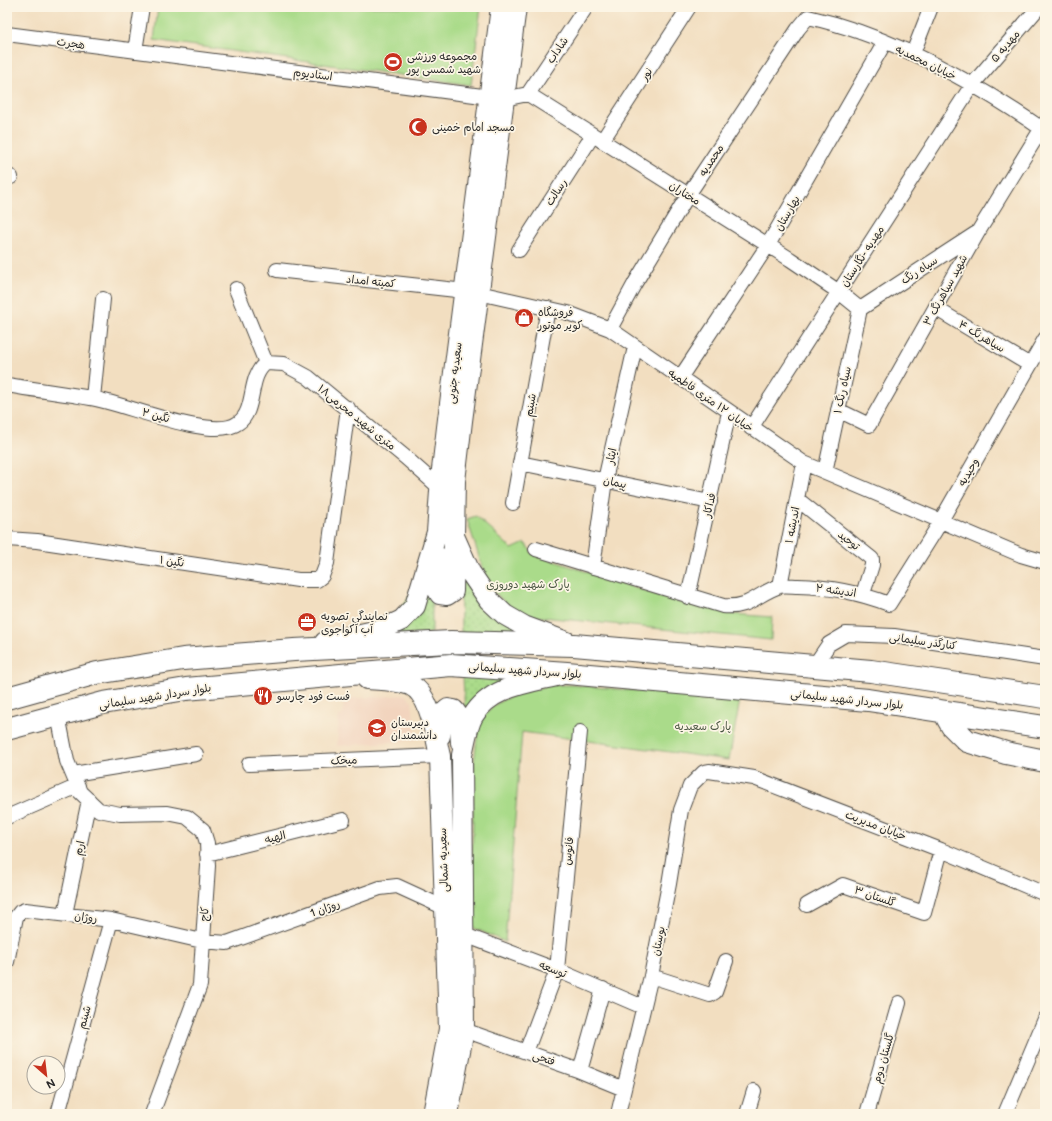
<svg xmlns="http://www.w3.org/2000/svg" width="1052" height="1121" font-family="'Balsamiq Sans','Playpen Sans Arabic',sans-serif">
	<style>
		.built { fill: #f2d4be }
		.grass { fill: url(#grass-dots); stroke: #6a835a }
		.park { fill: #aadb8a; stroke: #6a835a }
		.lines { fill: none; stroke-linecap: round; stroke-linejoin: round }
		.street-casing { stroke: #494641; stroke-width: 16 }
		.secondary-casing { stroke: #494641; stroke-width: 22 }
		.highway-casing { stroke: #494641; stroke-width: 24 }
		.street { stroke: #fff; stroke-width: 14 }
		.secondary { stroke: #fff; stroke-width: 20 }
		.highway { stroke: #fff; stroke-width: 22 }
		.labels { text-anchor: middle; stroke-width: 3.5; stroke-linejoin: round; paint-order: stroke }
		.street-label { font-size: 11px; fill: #2b2b2b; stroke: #fcf5e5 }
		.poi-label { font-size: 11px; fill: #2b2b2b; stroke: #fcf5e5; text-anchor: start }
		.park-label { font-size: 11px; fill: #4b5743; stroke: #fcf5e5 }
	</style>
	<defs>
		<pattern id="grass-dots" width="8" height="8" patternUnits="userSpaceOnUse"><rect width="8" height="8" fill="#aadb8a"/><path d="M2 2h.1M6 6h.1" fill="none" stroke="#92bc77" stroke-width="1.8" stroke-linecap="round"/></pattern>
	</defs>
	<rect width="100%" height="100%" fill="#fcf5e5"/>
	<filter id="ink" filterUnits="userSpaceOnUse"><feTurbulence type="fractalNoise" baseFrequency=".025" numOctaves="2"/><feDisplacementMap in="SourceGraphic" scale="8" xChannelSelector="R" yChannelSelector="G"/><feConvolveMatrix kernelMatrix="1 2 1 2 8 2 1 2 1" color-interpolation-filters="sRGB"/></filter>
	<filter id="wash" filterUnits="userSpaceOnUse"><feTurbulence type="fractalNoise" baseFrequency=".012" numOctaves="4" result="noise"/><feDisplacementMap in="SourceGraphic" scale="16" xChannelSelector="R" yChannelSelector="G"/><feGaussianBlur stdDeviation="0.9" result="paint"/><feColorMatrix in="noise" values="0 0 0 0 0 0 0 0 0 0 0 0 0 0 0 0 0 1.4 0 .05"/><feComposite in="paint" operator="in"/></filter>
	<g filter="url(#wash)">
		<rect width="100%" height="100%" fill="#f2dec0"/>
		<path class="built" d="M 406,695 L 412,701 L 416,740 L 337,746 L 339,716 L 343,715 L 344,699 Z"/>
		<path class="grass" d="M 460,563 L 530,635 L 461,633 Z
			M 432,568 L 432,633 L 378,636 Z
			M 463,676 L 523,679 L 465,718 Z"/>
		<path class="park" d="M 158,7 L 481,7 L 471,85 L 154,40 Z
			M 476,516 L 512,549 L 525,543 L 533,554 L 678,602 L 733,614 L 772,617 L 771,640 L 532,616 L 513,610 L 492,590 L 485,576 L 467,519 Z
			M 550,685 L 573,685 L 740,700 L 729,760 L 522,732 L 505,942 L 474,928 L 471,921 L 474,763 C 476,749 476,735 481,723 C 489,697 528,692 550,685 Z"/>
	</g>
	<g filter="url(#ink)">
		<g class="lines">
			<g class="street-casing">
				<path id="street" d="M 808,17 C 893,36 973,81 1045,131
					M 7,34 L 490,97
					M 135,51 L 142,7
					M 913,53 L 931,7
					M 528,94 L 586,7
					M 504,99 L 528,94 L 790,259 L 839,292 L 860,309
					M 602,141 L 689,7
					M 7,176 L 11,177
					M 519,250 L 593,135
					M 277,270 L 465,291
					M 236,289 L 266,363
					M 479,293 L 568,313 L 610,329 L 804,463 L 1021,555 L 1045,562
					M 935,308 L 1030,365
					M 860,309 L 975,234
					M 610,329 L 635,283 L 688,195 L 798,29 L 808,17
					M 266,363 L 284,364 L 308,377 L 405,457 L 440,488
					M 680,378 L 768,245 L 885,42
					M 7,385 C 35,390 63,393 91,398 C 124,403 213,442 238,423 C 257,410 247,377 266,363
					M 93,398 L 103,299
					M 838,410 L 869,425 L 978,232 L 1045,123
					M 751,428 L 972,85 L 1039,7
					M 520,463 L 710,502
					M 825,472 L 860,309
					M 797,499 L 872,559 L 872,565 L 863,594
					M 513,503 L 548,308
					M 7,539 L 37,541 L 298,580 L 317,580 L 322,576 L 327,563 L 348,408
					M 536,549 L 723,606 C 750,609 757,593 780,586 C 785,585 793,586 798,586 C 831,587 858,592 889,604 L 935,531 L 1045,339
					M 593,567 L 605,480 L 635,347
					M 780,586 L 804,463
					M 688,597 L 729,412
					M 814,666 L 829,644 L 846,634 L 894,636 L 1045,659
					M 58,715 L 67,761 L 80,792 L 99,810 L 120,814 L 167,813 L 187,817 L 203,830 L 207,843 L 208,866 L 200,985 L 152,1114
					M 249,764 L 440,756
					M 73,774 L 196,754
					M 7,817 L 78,786
					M 207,854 L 343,820
					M 807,905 L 843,885 L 924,913 L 941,850
					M 65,914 L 89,800
					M 462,934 L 557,970 L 643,1007
					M 7,962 L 16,917 L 20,912 L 25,910 L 111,920 L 202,941 L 227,943 L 380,888 L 397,886 L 445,908
					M 651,976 L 710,995 L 715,992 L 726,961
					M 464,1030 L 580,1071 L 624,1089
					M 526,1052 L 557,970 L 580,732
					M 580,1071 L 603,989
					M 58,1114 L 111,920
					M 618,1114 L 651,976 L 669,884 L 681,810 L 690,786 L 704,772 L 709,771 L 754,778 L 941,850 L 1045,894
					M 747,1114 L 754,1091
					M 867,1114 L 899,1003
					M 1005,1114 L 1045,1019"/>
			</g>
			<g class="secondary-casing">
				<path id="secondary" d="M 516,7 L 462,421 L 455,481 L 454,536 L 470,572 L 489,600 L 505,615 L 524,626 L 567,642
					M 437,556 L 437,589 L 440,594 L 447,595 L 453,591 L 454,542
					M 325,642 L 383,629 L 402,620 L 415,606 L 437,532 L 441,478 L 448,419 L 501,7
					M 367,679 C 381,680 397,680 410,685 C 431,694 435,736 440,756 L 449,1029 L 433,1114
					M 440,736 L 441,715 L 448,709 L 454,710 L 459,717 L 461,743
					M 448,1114 L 464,1030 L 462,755 C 465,742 467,727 473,716 C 491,686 529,683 560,675"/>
			</g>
			<g class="highway-casing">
				<path id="highway" d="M 7,698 L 97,673 L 183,659 L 294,650 L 451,642 L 574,645 L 871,671 L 1045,697
					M 944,712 L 952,726 L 967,741 L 1006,753 L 1045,761
					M 7,729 L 103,703 L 186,689 L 451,665 L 567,673 L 868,700 L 1045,727"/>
			</g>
			<use href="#street" class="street"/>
			<use href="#secondary" class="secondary"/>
			<use href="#highway" class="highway"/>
		</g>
	</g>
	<defs>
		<g id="stadium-disc" transform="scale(1)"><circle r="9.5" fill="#c8321e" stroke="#fcf5e5"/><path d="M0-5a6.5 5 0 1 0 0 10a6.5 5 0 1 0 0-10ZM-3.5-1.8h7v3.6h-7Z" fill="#fff"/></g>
		<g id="mosque-disc" transform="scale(1)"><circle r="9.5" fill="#c8321e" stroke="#fcf5e5"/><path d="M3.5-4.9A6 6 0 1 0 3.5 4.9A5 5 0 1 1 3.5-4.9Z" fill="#fff"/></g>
		<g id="shop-disc" transform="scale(1)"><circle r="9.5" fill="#c8321e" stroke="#fcf5e5"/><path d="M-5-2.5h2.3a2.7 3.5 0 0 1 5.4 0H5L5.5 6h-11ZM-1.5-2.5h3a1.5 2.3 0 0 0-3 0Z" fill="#fff"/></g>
		<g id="office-disc" transform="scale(1)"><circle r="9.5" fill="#c8321e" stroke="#fcf5e5"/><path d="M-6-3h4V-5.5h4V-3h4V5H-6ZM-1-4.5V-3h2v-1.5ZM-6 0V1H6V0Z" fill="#fff"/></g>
		<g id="restaurant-disc" transform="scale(1)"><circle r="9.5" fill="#c8321e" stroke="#fcf5e5"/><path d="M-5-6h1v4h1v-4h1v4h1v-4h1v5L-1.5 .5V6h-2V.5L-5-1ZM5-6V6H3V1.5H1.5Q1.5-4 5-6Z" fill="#fff"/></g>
		<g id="school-disc" transform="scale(1)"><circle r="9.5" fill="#c8321e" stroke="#fcf5e5"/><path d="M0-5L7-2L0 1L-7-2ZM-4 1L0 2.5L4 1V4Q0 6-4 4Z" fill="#fff"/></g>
	</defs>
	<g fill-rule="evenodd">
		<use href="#stadium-disc" x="393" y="62"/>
		<use href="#mosque-disc" x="418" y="127"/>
		<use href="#shop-disc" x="524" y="318"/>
		<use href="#office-disc" x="307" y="622"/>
		<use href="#restaurant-disc" x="263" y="696"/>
		<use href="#school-disc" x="377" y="728"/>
	</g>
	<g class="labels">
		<g class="street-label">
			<text transform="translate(71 43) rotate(8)" y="4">هجرت</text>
			<text transform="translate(1005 46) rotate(-50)" y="4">مهدیه ۵</text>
			<text transform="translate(557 50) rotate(-56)" y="4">شاداب</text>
			<text transform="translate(926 62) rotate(26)" y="4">خیابان محمدیه</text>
			<text transform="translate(313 74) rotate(7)" y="4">استادیوم</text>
			<text transform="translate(646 74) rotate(-57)" y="4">نور</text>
			<text transform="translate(711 160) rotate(-56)" y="4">محمدیه</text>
			<text transform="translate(556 192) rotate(-57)" y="4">رسالت</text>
			<text transform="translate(685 193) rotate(32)" y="4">مختاران</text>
			<text transform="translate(787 213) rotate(-60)" y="4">بهارستان</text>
			<text transform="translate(862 256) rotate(-57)" y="4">مهدیه -نگارستان</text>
			<text transform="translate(919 270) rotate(-33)" y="4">سیاه رنگ</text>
			<text transform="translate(371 281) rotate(6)" y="4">کمیته امداد</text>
			<text transform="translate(945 290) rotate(-61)" y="4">شهید سیاهرنگ ۳</text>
			<text transform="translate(982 336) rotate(31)" y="4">سیاهرنگ ۴</text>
			<text transform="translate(454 373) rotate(-83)" y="4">سعیدیه جنوبی</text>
			<text transform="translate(842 390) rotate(-78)" y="4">سیاه رنگ ۱</text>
			<text transform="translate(711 400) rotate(35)" y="4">خیابان ۱۲ متری فاطمیه</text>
			<text transform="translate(530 405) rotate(-80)" y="4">شبنم</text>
			<text transform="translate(156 415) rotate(15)" y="4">نگین ۲</text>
			<text transform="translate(357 417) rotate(39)" y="4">۱۸متری شهید محرمی</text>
			<text transform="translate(611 456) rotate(-78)" y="4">ایثار</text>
			<text transform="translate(968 472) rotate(-60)" y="4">وحیدیه</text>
			<text transform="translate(615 482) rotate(12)" y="4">پیمان</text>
			<text transform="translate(709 505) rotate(-77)" y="4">فداکار</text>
			<text transform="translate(792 525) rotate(-79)" y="4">اندیشه ۱</text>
			<text transform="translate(849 540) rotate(38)" y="4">توحید</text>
			<text transform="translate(172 561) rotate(8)" y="4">نگین ۱</text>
			<text transform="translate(836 590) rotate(8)" y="4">اندیشه ۲</text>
			<text transform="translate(923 641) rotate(8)" y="4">کنارگذر سلیمانی</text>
			<text transform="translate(525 670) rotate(4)" y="4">بلوار سردار شهید سلیمانی</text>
			<text transform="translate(155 696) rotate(-9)" y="4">بلوار سردار شهید سلیمانی</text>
			<text transform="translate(847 699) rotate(6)" y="4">بلوار سردار شهید سلیمانی</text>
			<text transform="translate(344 760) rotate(-2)" y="4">میخک</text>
			<text transform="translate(876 825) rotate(21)" y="4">خیابان مدیریت</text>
			<text transform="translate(275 837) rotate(-14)" y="4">الهیه</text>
			<text transform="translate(79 848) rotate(-78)" y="4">ارم</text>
			<text transform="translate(568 851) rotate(-84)" y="4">فانوس</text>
			<text transform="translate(443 860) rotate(-92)" y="4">سعیدیه شمالی</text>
			<text transform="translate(875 896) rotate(19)" y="4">گلستان ۳</text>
			<text transform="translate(325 908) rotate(-20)" y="4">روژان 1</text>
			<text transform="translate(204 914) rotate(-85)" y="4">کاج</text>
			<text transform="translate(86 917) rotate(7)" y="4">روژان</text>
			<text transform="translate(658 941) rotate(-79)" y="4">بوستان</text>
			<text transform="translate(553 969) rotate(21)" y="4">توسعه</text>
			<text transform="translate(84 1017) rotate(-75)" y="4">شبنم</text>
			<text transform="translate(544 1058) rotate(19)" y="4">فتحی</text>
			<text transform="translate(883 1058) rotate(-74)" y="4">گلستان دوم</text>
		</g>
		<g class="poi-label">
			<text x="407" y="60">مجموعه ورزشی<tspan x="407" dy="13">شهید شمسی پور</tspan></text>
			<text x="432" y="131">مسجد امام خمینی</text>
			<text x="538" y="316">فروشگاه<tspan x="538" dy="13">کویر موتور</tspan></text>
			<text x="321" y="620">نمایندگی تصویه<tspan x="321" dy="13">آب آکواجوی</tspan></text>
			<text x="277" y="700">فست فود چارسو</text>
			<text x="391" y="726">دبیرستان<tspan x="391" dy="13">دانشمندان</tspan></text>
		</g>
		<g class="park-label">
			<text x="528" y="588">پارک شهید دوروزی</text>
			<text x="703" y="730">پارک سعیدیه</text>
		</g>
	</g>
	<rect width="1052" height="1121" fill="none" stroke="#fcf5e5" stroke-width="24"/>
	<g transform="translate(46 1075) rotate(152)"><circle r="19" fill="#fcf5e5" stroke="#a8a49b"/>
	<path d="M0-3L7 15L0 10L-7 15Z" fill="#c8321e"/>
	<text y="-6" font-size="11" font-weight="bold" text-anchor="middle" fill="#2b2b2b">N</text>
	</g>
</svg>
